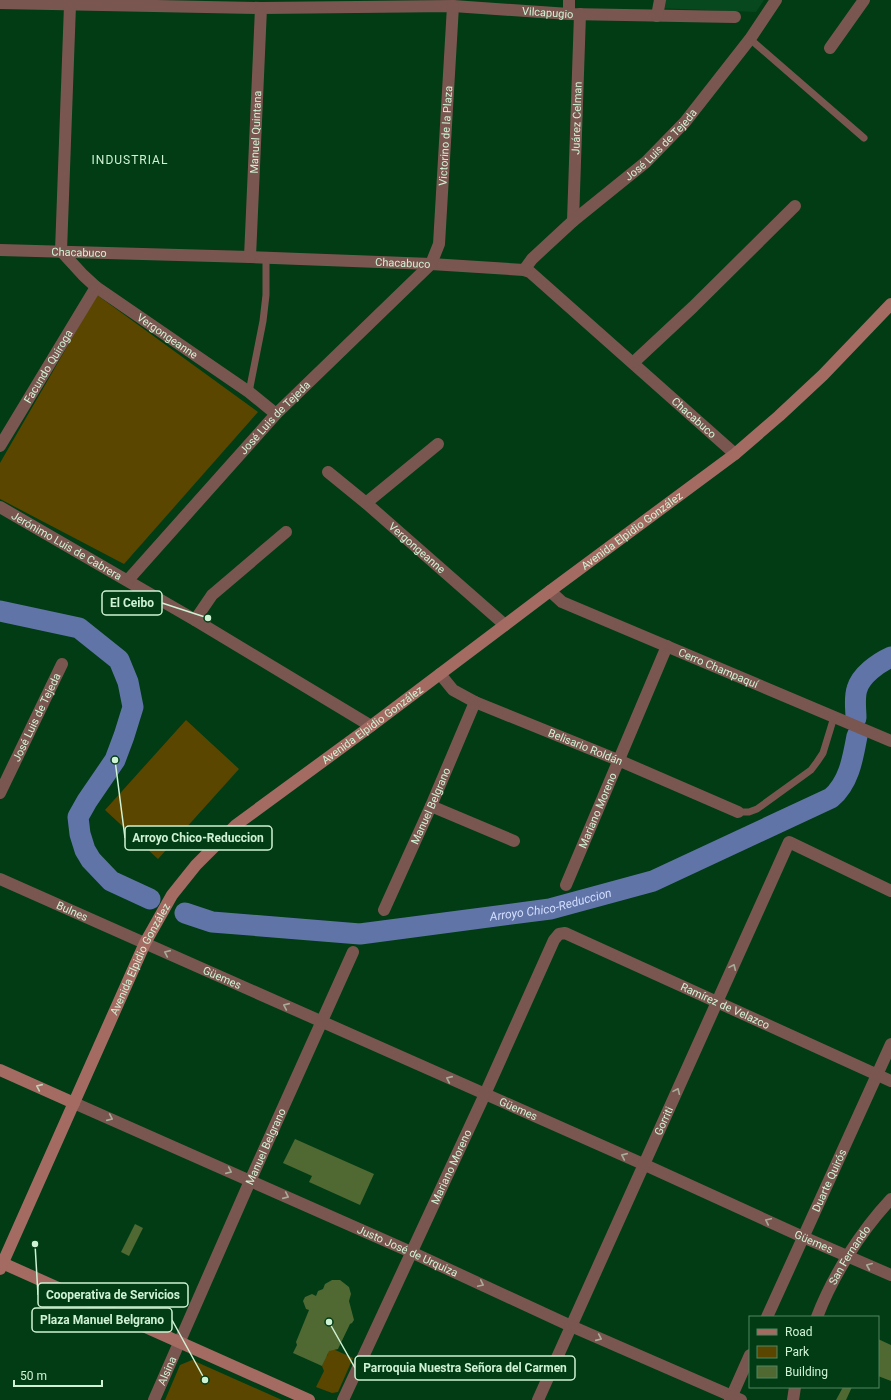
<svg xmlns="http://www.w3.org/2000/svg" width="891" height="1400" font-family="Roboto,sans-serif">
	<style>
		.built { fill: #07481e }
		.green { fill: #5b4600 }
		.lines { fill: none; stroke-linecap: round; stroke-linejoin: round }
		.river { stroke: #6174a8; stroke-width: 21 }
		.building { fill: #506832 }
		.lane { stroke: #7a5651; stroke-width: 7 }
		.street { stroke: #7a5651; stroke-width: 12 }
		.secondary { stroke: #a36b62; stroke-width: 12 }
		.oneway { stroke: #a9ac99 }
		.oneway2 { stroke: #c4d0b8 }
		.labels { text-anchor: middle; stroke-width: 3.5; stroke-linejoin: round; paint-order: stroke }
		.street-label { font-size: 11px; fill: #cff2d4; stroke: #013c15 }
		.neighbourhood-label { font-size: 12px; letter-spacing: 1px; fill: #cff2d4; stroke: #013c15 }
		.water-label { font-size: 12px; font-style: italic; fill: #d2defe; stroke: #013c15 }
		.leader { fill: none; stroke: #cff2d4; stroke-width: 1.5 }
		.callout-dot { fill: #cff2d4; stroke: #013c15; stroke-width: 1.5 }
		.callout { fill: #013c15; stroke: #cff2d4; stroke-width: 1.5 }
		.callout-label { font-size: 12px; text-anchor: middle; font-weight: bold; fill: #cff2d4 }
	</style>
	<rect width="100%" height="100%" fill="#013c15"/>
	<path class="built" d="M 658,0 L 764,0 L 756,12 L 656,8 Z"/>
	<path class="green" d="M 97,295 L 258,412 L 124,564 L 0,499 L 0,463 Z
		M 186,720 L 239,769 L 158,859 L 105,810 Z
		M 333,1349 L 353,1358 L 338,1392 L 332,1393 L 316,1387 L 324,1371 L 322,1366 L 325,1358 L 323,1357 L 327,1356 L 328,1353 L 327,1350 Z
		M 192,1360 L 282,1400 L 165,1400 L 180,1365 Z"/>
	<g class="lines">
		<g class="river">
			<path d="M 0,611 L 79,628 L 119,660 L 128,682 L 133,707 L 124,736 L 115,760 L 87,801 L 78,817 L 80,834 L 85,850 L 91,860 L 111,881 L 150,899"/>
			<path d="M 856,718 C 856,710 854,698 857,689 C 861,675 878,663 891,657"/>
			<path id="s1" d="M 185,913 L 212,922 L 360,934 L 550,909 L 653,881 L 831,798 C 849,783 853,758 857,736"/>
		</g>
	</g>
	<path class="building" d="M 295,1139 L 374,1174 L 360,1205 L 309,1182 L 312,1176 L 283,1163 Z
		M 135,1224 L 143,1228 L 129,1256 L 121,1252 Z
		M 332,1280 L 340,1280 L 349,1287 L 351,1294 L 349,1301 L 354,1320 L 352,1323 L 350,1324 L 338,1349 L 329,1351 L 322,1366 L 293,1353 L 297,1345 L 296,1342 L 309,1310 L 306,1309 L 303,1301 L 305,1297 L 312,1294 L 316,1296 L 318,1291 L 323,1289 L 325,1284 Z
		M 878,1339 L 891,1345 L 891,1381 L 878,1376 Z
		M 843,1387 L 852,1387 L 846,1400 L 836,1400 Z"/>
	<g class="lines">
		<path class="lane" d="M 750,39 L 864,138
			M 249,392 L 263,321 L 266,295 L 266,257
			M 738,812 L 749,812 L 757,809 L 811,770 L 817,762 L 823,753 L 834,717"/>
		<g class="street">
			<path d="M 569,0 L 569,14"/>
			<path id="s2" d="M 0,3 L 261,8 L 453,6 L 569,14 L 735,17"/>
			<path id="s3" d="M 70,5 L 61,251 L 83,275 L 96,287 L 249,392 L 276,414"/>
			<path d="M 657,16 L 660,0"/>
			<path d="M 830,48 L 864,0"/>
			<path id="s4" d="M 573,221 L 580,14"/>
			<path id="s5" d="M 0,250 L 250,257 L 431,264 L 524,270 L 530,272 L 735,454"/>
			<path id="s6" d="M 250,257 L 261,8"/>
			<path id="s7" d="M 524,270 L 532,259 L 573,221 L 646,162 L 685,122 L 750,39 L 776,0"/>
			<path d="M 634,362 L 693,307 L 795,206"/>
			<path id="s8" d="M 0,446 L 96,287"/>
			<path id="s9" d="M 328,472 L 366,503 L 505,625"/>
			<path d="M 366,503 L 438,444"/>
			<path id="s10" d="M 0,507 L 195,620 L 371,726"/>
			<path id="s11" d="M 128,580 L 276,414 L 431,264 L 439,244 L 453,6"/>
			<path id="s12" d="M 550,591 L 562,602 L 891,741"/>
			<path d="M 195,620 L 212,595 L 286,532"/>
			<path id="s13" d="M 440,674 L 453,690 L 475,702 L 618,760 L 738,812"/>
			<path id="s14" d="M 0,793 L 62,664"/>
			<path d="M 431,806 L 514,841"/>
			<path id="s15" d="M 0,879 L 643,1164 L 803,1237 L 891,1275"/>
			<path id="s16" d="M 566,885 L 667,646"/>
			<path id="s17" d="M 384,910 L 431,806 L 475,702"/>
			<path id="s18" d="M 74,1103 L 411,1252 L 571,1326 L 741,1400"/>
			<path id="s19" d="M 767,1317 L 891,1044"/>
			<path id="s20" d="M 817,1317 C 833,1275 861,1231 891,1199"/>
			<path id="s21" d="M 154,1400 L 250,1181 L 353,952"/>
			<path id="s22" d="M 343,1400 L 485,1094 L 554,940 L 559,934 L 565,933 L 891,1081"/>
			<path id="s23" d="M 538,1400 L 789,842 L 891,891"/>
			<path d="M 730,1400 L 750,1355"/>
			<path d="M 793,1400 L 795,1387"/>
		</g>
		<g class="secondary">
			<path d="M 0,1070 L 74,1103"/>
			<path d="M 0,1262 L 309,1400"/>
			<path id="s24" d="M 0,1269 L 145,943 L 172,895 L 196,865 L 236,825 L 371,726 L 550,591 L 735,454 L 779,416 L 823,375 L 891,304"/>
		</g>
	</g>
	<defs><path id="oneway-chevron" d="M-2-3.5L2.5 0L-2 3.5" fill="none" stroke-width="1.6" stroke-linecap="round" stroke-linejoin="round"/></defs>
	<g class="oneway">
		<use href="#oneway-chevron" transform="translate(167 953) rotate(-156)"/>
		<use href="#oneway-chevron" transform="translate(733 967) rotate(-66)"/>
		<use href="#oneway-chevron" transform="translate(286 1006) rotate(-156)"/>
		<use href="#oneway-chevron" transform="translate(449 1079) rotate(-156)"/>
		<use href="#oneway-chevron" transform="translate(677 1091) rotate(-66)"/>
		<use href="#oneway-chevron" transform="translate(110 1118) rotate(24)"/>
		<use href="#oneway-chevron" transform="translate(624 1156) rotate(-156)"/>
		<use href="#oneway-chevron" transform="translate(229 1171) rotate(24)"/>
		<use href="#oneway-chevron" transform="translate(286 1196) rotate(24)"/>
		<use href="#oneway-chevron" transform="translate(768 1221) rotate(-155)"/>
		<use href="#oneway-chevron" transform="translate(869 1266) rotate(-157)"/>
		<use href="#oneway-chevron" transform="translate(481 1284) rotate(25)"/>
		<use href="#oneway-chevron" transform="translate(599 1338) rotate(24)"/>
	</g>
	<use class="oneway2" href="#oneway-chevron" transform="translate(39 1087) rotate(-156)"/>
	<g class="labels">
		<g class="street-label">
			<text dy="4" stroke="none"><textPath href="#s2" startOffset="548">Vilcapugio</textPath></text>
			<text dy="4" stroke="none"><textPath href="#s4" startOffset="103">Juárez Celman</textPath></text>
			<text dy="4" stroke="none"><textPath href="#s6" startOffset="125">Manuel Quintana</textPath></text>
			<text dy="4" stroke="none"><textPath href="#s11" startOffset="568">Victorino de la Plaza</textPath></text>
			<text dy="4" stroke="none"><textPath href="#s7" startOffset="186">José Luis de Tejeda</textPath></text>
			<text dy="4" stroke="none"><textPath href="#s5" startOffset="79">Chacabuco</textPath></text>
			<text dy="4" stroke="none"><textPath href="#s5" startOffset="403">Chacabuco</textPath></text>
			<text dy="4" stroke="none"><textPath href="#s3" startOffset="383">Vergongeanne</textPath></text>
			<text dy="4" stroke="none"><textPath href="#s8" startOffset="93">Facundo Quiroga</textPath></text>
			<text dy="4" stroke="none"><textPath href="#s5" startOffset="750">Chacabuco</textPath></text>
			<text dy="4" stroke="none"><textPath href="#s11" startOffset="219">José Luis de Tejeda</textPath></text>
			<text dy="4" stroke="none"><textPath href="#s24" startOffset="1000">Avenida Elpidio González</textPath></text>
			<text dy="4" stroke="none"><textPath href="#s10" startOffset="77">Jerónimo Luis de Cabrera</textPath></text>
			<text dy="4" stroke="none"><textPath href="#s9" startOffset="117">Vergongeanne</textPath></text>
			<text dy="4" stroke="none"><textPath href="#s12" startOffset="186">Cerro Champaquí</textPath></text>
			<text dy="4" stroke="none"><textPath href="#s14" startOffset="84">José Luis de Tejeda</textPath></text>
			<text dy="4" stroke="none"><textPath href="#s24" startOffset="676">Avenida Elpidio González</textPath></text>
			<text dy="4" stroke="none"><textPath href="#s13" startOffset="165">Belisario Roldán</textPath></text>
			<text dy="4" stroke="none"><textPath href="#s17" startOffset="114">Manuel Belgrano</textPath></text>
			<text dy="4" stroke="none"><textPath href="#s16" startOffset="81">Mariano Moreno</textPath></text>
			<text dy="4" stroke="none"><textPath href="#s15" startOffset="79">Bulnes</textPath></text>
			<text dy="4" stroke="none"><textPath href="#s24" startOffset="340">Avenida Elpidio González</textPath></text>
			<text dy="4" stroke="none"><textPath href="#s15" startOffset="243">Güemes</textPath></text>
			<text dy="4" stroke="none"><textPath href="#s22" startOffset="696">Ramírez de Velazco</textPath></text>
			<text dy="4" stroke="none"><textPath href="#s15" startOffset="567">Güemes</textPath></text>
			<text dy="4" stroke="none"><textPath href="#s23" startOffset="306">Gorriti</textPath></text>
			<text dy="4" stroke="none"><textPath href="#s21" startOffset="277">Manuel Belgrano</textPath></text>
			<text dy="4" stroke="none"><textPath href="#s22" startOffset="257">Mariano Moreno</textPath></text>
			<text dy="4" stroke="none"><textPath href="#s19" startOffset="150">Duarte Quirós</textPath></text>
			<text dy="4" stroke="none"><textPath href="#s15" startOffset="891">Güemes</textPath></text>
			<text dy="4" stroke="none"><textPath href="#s18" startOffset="365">Justo José de Urquiza</textPath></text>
			<text dy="4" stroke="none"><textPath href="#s20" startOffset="70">San Fernando</textPath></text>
			<text dy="4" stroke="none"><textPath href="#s21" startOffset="32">Alsina</textPath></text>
		</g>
		<g class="neighbourhood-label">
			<text x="130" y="164">INDUSTRIAL</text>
		</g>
		<g class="water-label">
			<text dy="4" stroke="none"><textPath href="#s1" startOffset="370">Arroyo Chico-Reduccion</textPath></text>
		</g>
	</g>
	<path class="leader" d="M208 618L162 603M115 760L125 838M35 1244L38 1295M205 1380L172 1320M329 1322L355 1368"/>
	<g class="callout-dot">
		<circle cx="208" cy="618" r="4"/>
		<circle cx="115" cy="760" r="4"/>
		<circle cx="35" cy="1244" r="4"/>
		<circle cx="205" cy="1380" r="4"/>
		<circle cx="329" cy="1322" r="4"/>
	</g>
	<g class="callout">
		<rect x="102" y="591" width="60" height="24" rx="4"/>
		<rect x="125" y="826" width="147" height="24" rx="4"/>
		<rect x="38" y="1283" width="150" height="24" rx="4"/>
		<rect x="32" y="1308" width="140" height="24" rx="4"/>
		<rect x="355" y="1356" width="220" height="24" rx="4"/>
	</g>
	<g class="callout-label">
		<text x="132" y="607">El Ceibo</text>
		<text x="198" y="842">Arroyo Chico-Reduccion</text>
		<text x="113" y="1299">Cooperativa de Servicios</text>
		<text x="102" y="1324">Plaza Manuel Belgrano</text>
		<text x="465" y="1372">Parroquia Nuestra Señora del Carmen</text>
	</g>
	<rect x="749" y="1316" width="130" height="72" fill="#013c15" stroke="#538561"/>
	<rect x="757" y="1329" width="20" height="6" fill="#a36b62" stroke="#538561"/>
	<text x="785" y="1336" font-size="12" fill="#cff2d4">Road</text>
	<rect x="757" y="1346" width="20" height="12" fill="#5b4600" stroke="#538561"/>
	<text x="785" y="1356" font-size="12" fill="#cff2d4">Park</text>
	<rect x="757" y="1366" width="20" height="12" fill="#506832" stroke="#538561"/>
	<text x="785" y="1376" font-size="12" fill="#cff2d4">Building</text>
	<path d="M14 1380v6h88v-6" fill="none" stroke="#cff2d4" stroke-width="2"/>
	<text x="20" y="1380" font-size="12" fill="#cff2d4" stroke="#013c15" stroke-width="3" paint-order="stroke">50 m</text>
</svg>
